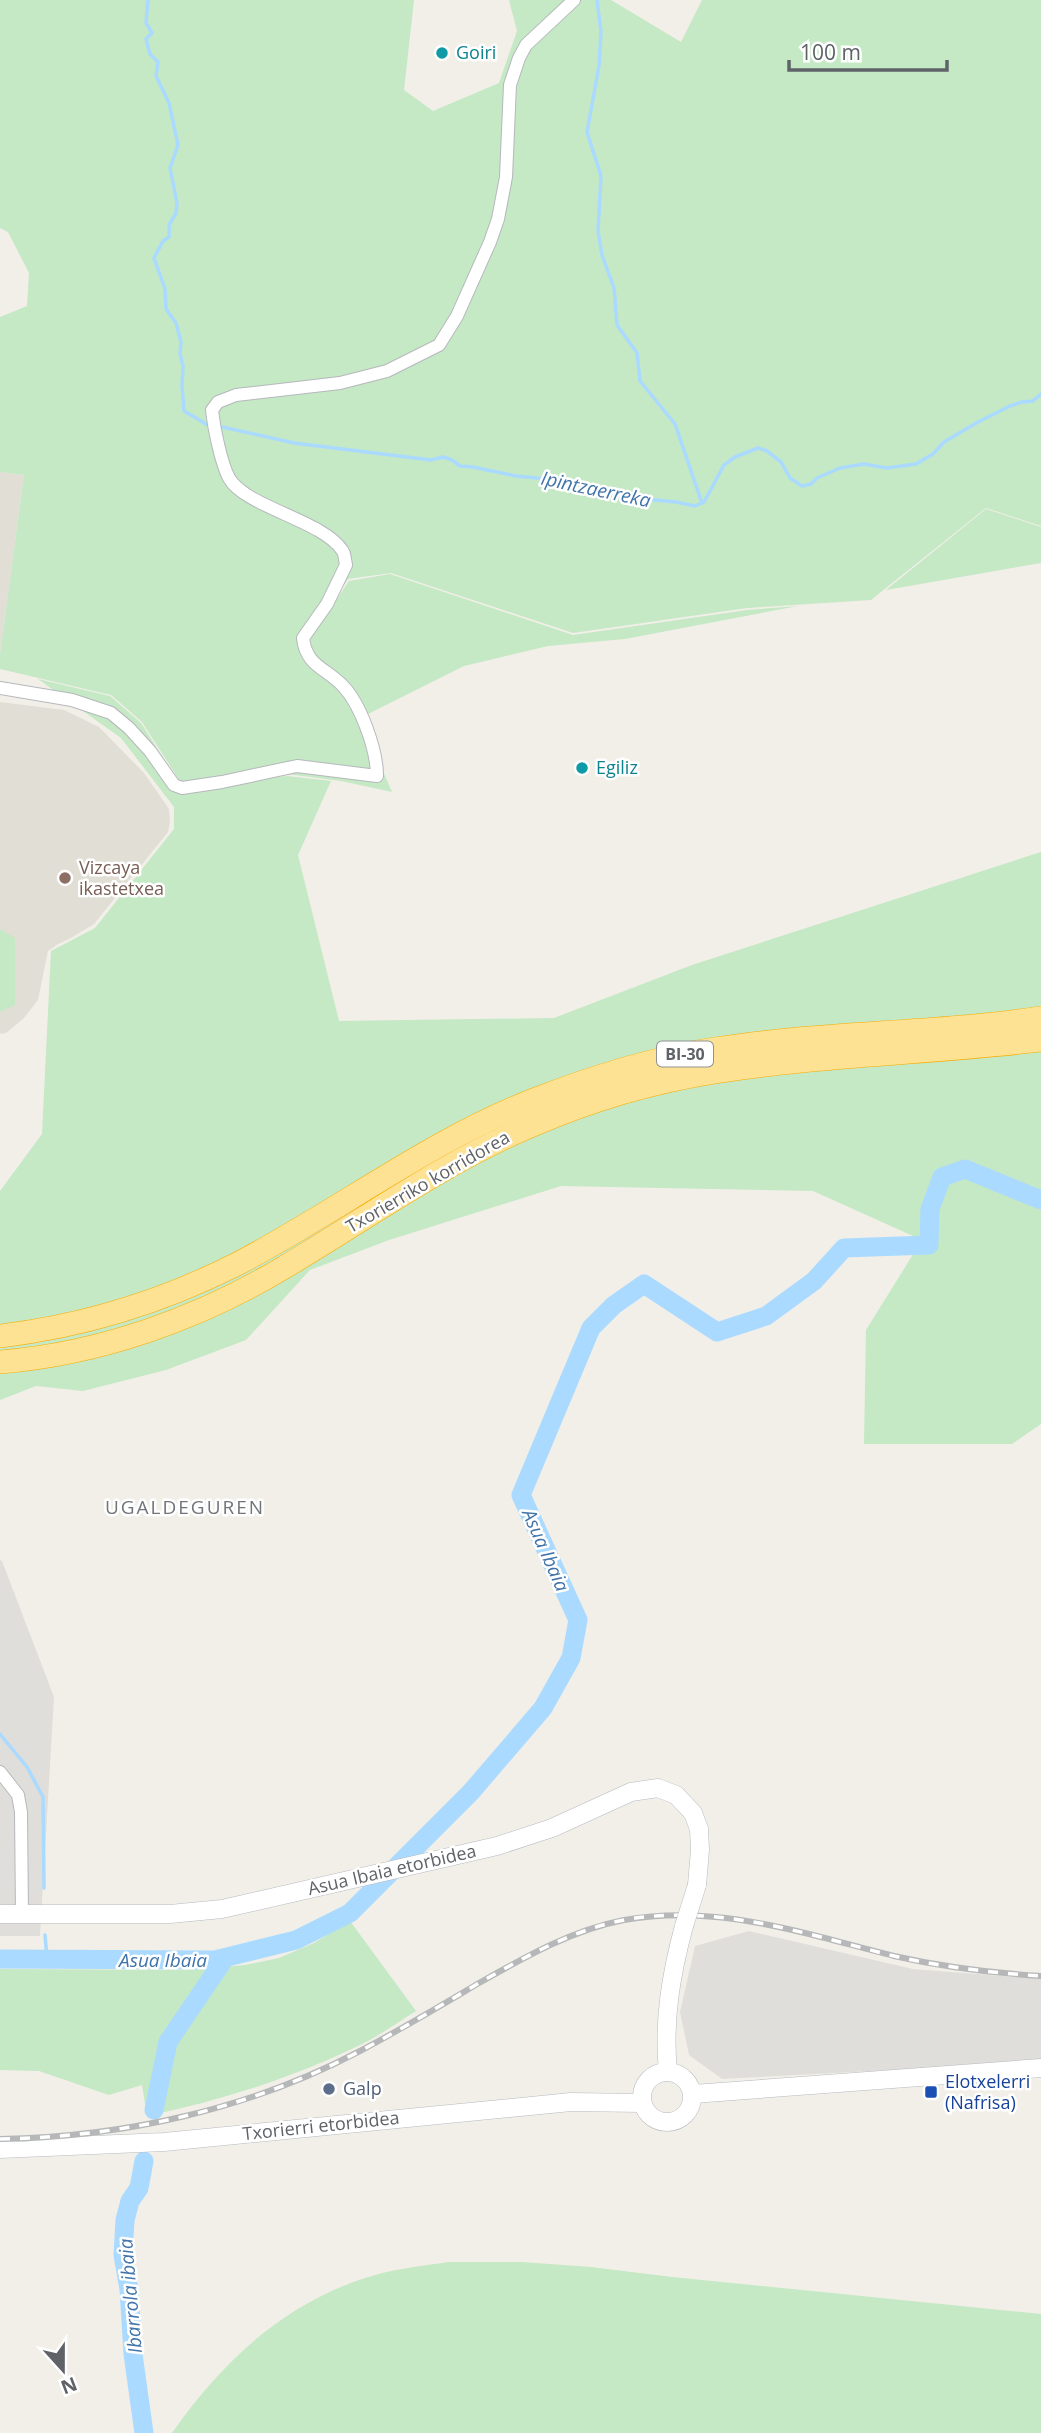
<svg xmlns="http://www.w3.org/2000/svg" width="1041" height="2433" font-family="'Open Sans',sans-serif">
	<style>
		.industrial { fill: #e0deda }
		.education { fill: #e1ded6 }
		.green { fill: #c5e8c5 }
		.lines { fill: none; stroke-linecap: round; stroke-linejoin: round }
		.stream { stroke: #aadaff; stroke-width: 3.5 }
		.river { stroke: #aadaff; stroke-width: 19 }
		.street-casing { stroke: #b5b8bc; stroke-width: 14 }
		.secondary-casing { stroke: #b6babf; stroke-width: 19 }
		.highway-casing { stroke: #f9ab00; stroke-width: 24 }
		.street { stroke: #fff; stroke-width: 12 }
		.secondary { stroke: #fff; stroke-width: 18 }
		.highway { stroke: #fde293; stroke-width: 23 }
		.rail-casing { stroke: #b6b7b8; stroke-width: 6 }
		.rail { stroke: #fff; stroke-width: 3.5; stroke-dasharray: 10; stroke-linecap: butt }
		.secondary-bridge-casing { stroke: #b6babf; stroke-width: 19; stroke-linecap: butt }
		.secondary-bridge { stroke: #fff; stroke-width: 18 }
		.culture-dot { fill: #0f9aa8; stroke: #fff; stroke-width: 2.5 }
		.education-dot { fill: #8d6e63; stroke: #fff; stroke-width: 2.5 }
		.service-dot { fill: #5c6f8a; stroke: #fff; stroke-width: 2.5 }
		.transit-dot { fill: #1a4fb4; stroke: #fff; stroke-width: 2.5 }
		.labels { text-anchor: middle; stroke-width: 5; stroke-linejoin: round; paint-order: stroke }
		.shield { fill: #fff; stroke: #8f9295; stroke-width: 2 }
		.shield-label { font-size: 16px; font-weight: bold; fill: #5f6368 }
		.culture-label { font-size: 18px; fill: #0d838f; stroke: #fff; text-anchor: start }
		.education-label { font-size: 18px; fill: #785e54; stroke: #fff; text-anchor: start }
		.street-label { font-size: 18px; fill: #5f6368; stroke: #fff }
		.transit-label { font-size: 18px; fill: #164399; stroke: #fff; text-anchor: start }
		.service-label { font-size: 18px; fill: #4e5e75; stroke: #fff; text-anchor: start }
		.water-label { font-size: 19px; font-style: italic; fill: #4174aa; stroke: #fff }
		.neighbourhood-label { font-size: 19px; letter-spacing: 2px; fill: #70757a; stroke: #fff }
	</style>
	<rect width="100%" height="100%" fill="#f1efe8"/>
	<path class="industrial" d="M 0,1560 L 2,1561 L 54,1697 L 40,1936 L 0,1936 Z
		M 749,1931 L 913,1969 L 1041,1979 L 1041,2062 L 722,2079 L 689,2055 L 680,2012 L 695,1946 Z"/>
	<path class="education" d="M 0,472 L 24,475 L 0,655 Z
		M 0,702 L 64,710 L 99,727 L 144,773 L 169,809 L 170,822 L 168,832 L 94,924 L 69,939 L 58,944 L 48,951 L 38,1000 L 23,1019 L 6,1033 L 0,1034 Z"/>
	<path class="green" d="M 0,0 L 414,0 L 404,90 L 433,111 L 499,83 L 517,31 L 509,0 L 611,0 L 681,42 L 702,0 L 1041,0 L 1041,526 L 986,508 L 871,600 L 747,608 L 573,633 L 391,573 L 348,579 L 303,646 L 338,687 L 371,743 L 392,792 L 341,781 L 287,774 L 181,783 L 142,722 L 111,695 L 0,669 L 0,655 L 24,475 L 0,472 L 0,317 L 27,306 L 29,273 L 8,232 L 0,228 Z
		M 986,509 L 1041,527 L 1041,563 L 886,590 Z
		M 390,574 L 573,635 L 747,610 L 798,606 L 625,639 L 548,646 L 464,666 L 360,718 L 339,686 L 305,646 L 349,581 Z
		M 38,679 L 110,696 L 141,723 L 180,784 L 287,776 L 331,781 L 298,855 L 339,1021 L 554,1018 L 692,965 L 1041,852 L 1041,1424 L 1012,1444 L 864,1444 L 866,1330 L 922,1240 L 813,1191 L 561,1186 L 389,1240 L 310,1270 L 246,1340 L 166,1370 L 83,1391 L 36,1386 L 0,1400 L 0,1191 L 42,1134 L 51,951 L 95,928 L 174,829 L 174,807 L 121,738 Z
		M 0,929 L 15,938 L 15,1005 L 0,1012 Z
		M 350,1921 L 416,2011 C 400,2021 383,2033 366,2042 C 296,2077 223,2100 147,2116 L 142,2085 L 109,2095 L 39,2071 L 0,2070 L 0,1969 L 189,1970 L 245,1965 L 279,1958 L 314,1943 Z
		M 449,2262 L 522,2262 L 591,2267 L 672,2277 L 1041,2314 L 1041,2433 L 172,2433 C 221,2363 282,2305 365,2278 C 392,2269 421,2266 449,2262 Z"/>
	<g class="lines">
		<path class="stream" d="M 148,0 L 146,23 L 152,33 L 146,39 L 150,54 L 158,62 L 156,76 L 169,103 L 178,145 L 170,168 L 177,203 L 176,213 L 169,225 L 169,237 L 163,241 L 154,258 L 165,289 L 166,309 L 176,323 L 181,342 L 180,354 L 183,366 L 182,386 L 184,411 L 206,424
			M 597,0 L 601,32 L 599,66 L 587,132 L 601,176 L 598,231 L 602,255 L 614,288 L 617,325 L 637,353 L 640,381 L 675,424 L 702,503
			M 218,426 L 294,443 L 431,460 L 443,457 L 452,460 L 460,466 L 473,467 L 516,476 L 580,482 L 614,496 L 676,502 L 695,506 L 704,502 L 724,465 L 735,457 L 758,448 L 767,451 L 781,462 L 790,478 L 802,486 L 811,484 L 817,478 L 840,468 L 864,464 L 887,468 L 916,464 L 933,454 L 944,442 L 978,422 L 1010,406 L 1022,402 L 1033,401 L 1041,394
			M 0,1734 L 27,1767 L 43,1797 L 44,1888
			M 45,1935 L 47,1959"/>
		<path class="river" d="M 0,1959 L 215,1960 L 296,1940 L 350,1913 L 471,1792 L 543,1708 L 571,1658 L 578,1620 L 521,1495 L 591,1328 L 614,1305 L 644,1284 L 717,1332 L 766,1316 L 814,1281 L 844,1248 L 929,1245 L 930,1209 L 942,1177 L 965,1169 L 1041,1200
			M 154,2110 L 168,2042 L 225,1958
			M 144,2161 L 139,2188 L 130,2201 L 125,2220 L 123,2255 L 129,2289 L 133,2354 L 144,2433"/>
		<g class="street-casing">
			<path id="street" d="M 0,688 L 72,700 L 111,713 L 129,728 L 150,751 L 174,785 L 182,788 L 222,782 L 297,766 L 377,776 C 377,750 361,705 343,686 C 326,668 306,666 303,638 L 327,604 L 346,565 C 345,561 345,553 342,550 C 322,520 245,507 229,478 C 221,463 214,428 212,410 L 218,402 L 236,395 L 340,383 L 387,371 L 439,345 L 457,316 L 490,242 L 498,219 L 506,177 L 510,85 L 519,58 L 526,45 L 574,0
				M 0,1772 L 18,1795 L 21,1812 L 22,1914"/>
		</g>
		<g class="secondary-casing">
			<path id="secondary" d="M 0,1914 L 170,1914 L 222,1909 L 497,1846 L 552,1828 L 631,1792 L 658,1788 L 676,1795 L 693,1813 L 699,1829 L 700,1850 L 697,1885
				M642 2097a25 25 0 1 1 50 0a25 25 0 1 1-50 0Z
				M 668,2072 C 663,2021 671,1974 684,1926
				M 693,2094 L 1041,2068
				M 0,2149 L 164,2142 L 571,2102 L 642,2103"/>
		</g>
		<g class="highway-casing">
			<path id="highway" d="M 0,1336 C 84,1326 162,1302 237,1264 C 339,1211 431,1139 539,1098 C 596,1076 654,1058 715,1049 C 823,1032 933,1034 1041,1018
				M 0,1362 C 99,1354 198,1319 283,1268 C 366,1219 444,1162 533,1125 C 591,1100 652,1082 715,1072 C 822,1055 933,1053 1041,1040"/>
		</g>
		<use href="#street" class="street"/>
		<use href="#secondary" class="secondary"/>
		<use href="#highway" class="highway"/>
		<g class="rail-casing">
			<path id="rail" d="M 0,2139 C 124,2137 250,2109 360,2051 C 400,2030 440,2006 479,1983 C 525,1957 572,1930 624,1920 C 718,1903 805,1934 894,1956 C 943,1967 992,1973 1041,1976"/>
		</g>
		<use href="#rail" class="rail"/>
		<g class="secondary-bridge-casing">
			<path id="secondary-bridge" d="M 684,1926 L 697,1885"/>
		</g>
		<use href="#secondary-bridge" class="secondary-bridge"/>
	</g>
	<g class="culture-dot">
		<circle cx="442" cy="53" r="7"/>
		<circle cx="582" cy="768" r="7"/>
	</g>
	<circle class="education-dot" cx="65" cy="878" r="7"/>
	<circle class="service-dot" cx="329" cy="2089" r="7"/>
	<rect class="transit-dot" x="924" y="2085" width="14" height="14" rx="3.5"/>
	<g class="labels">
		<rect class="shield" x="657" y="1041.5" width="56" height="25" rx="5"/>
		<g class="shield-label">
			<text x="685" y="1060">BI-30</text>
		</g>
		<g class="culture-label">
			<text x="456" y="59">Goiri</text>
			<text x="596" y="774">Egiliz</text>
		</g>
		<g class="education-label">
			<text x="79" y="874">Vizcaya<tspan x="79" dy="21">ikastetxea</tspan></text>
		</g>
		<g class="street-label">
			<text transform="translate(428 1182) rotate(-30)" y="6">Txorierriko korridorea</text>
			<text transform="translate(392 1870) rotate(-13)" y="6">Asua Ibaia etorbidea</text>
			<text transform="translate(321 2126) rotate(-6)" y="6">Txorierri etorbidea</text>
		</g>
		<g class="transit-label">
			<text x="945" y="2088">Elotxelerri<tspan x="945" dy="21">(Nafrisa)</tspan></text>
		</g>
		<g class="service-label">
			<text x="343" y="2095">Galp</text>
		</g>
		<g class="water-label">
			<text transform="translate(596 489) rotate(12)" y="7">Ipintzaerreka</text>
			<text transform="translate(546 1550) rotate(66)" y="7">Asua Ibaia</text>
			<text x="163" y="1967">Asua Ibaia</text>
			<text transform="translate(130 2296) rotate(-95)" y="7">Ibarrola ibaia</text>
		</g>
		<g class="neighbourhood-label">
			<text x="185" y="1514">UGALDEGUREN</text>
		</g>
	</g>
	<g transform="translate(63 2370) rotate(159)" stroke="#ffffff" stroke-width="5" paint-order="stroke">
	<path d="M0-5L12 26L0 18L-12 26Z" fill="#5f6368"/>
	<text y="-10" font-size="19" font-weight="bold" text-anchor="middle" fill="#5f6368">N</text>
	</g>
	<path d="M789 60v10h158v-10" fill="none" stroke="#5f6368" stroke-width="3.5"/>
	<text x="800" y="60" font-size="21" fill="#5f6368" stroke="#ffffff" stroke-width="5" paint-order="stroke">100 m</text>
</svg>
